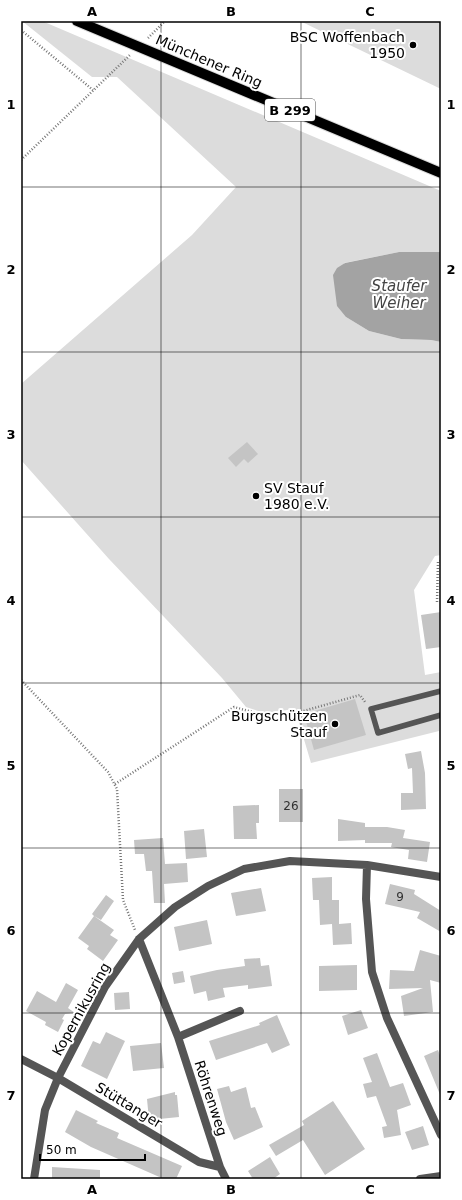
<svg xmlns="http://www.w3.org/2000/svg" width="462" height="1200" font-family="'DejaVu Sans',sans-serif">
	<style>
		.green { fill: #dcdcdc }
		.water { fill: #a3a3a3 }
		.building { fill: #c4c4c4 }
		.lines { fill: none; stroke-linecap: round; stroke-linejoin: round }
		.primary-casing { stroke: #dbdbdb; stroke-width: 12 }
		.path { stroke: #777; stroke-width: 2.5; stroke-dasharray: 1 2; stroke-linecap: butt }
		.lane { stroke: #555; stroke-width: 5.5 }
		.street { stroke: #555; stroke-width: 8 }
		.primary { stroke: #000; stroke-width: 10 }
		.grid { fill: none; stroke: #000; stroke-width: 1; stroke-opacity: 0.55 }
		.poi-dot { fill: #000; stroke: #fff; stroke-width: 1.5 }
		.labels { text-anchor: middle; stroke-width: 4; stroke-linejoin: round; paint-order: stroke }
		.number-label { font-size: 12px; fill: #313131 }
		.shield { fill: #fff; stroke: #4c4c4c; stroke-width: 1 }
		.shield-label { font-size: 13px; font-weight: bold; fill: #000 }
		.poi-label { font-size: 14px; fill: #000; stroke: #fff; text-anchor: end }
		.street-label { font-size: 14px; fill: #000; stroke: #fff }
		.water-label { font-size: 15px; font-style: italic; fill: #444; stroke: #fff }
		.neatline { fill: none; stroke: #000; stroke-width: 1.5 }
		.grid-label { font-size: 13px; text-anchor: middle; font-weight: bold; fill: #000 }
	</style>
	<rect width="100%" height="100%" fill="#fff"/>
	<path class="green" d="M 22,21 L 42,21 L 441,191 L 441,252 L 399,252 L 344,263 L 346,317 L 369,331 L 401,339 L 431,340 L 441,342 L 441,555 L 435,556 L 414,590 L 425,675 L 441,672 L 441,708 L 439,731 L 311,763 L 295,709 L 264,713 L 246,707 L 222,678 L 109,559 L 21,460 L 21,384 L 192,235 L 236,187 L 117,77 L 92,77 Z
		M 300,21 L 441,21 L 441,89 Z"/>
	<path class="water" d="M 399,252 L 441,252 L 441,342 L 431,340 L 401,339 L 369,331 L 346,317 L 337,306 L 333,275 L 337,268 L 345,263 Z"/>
	<path class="building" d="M 247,442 L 258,454 L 248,463 L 244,459 L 236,467 L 228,458 Z
		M 441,612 L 441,647 L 426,649 L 421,615 Z
		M 355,699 L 366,735 L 314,750 L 304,714 Z
		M 421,751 L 425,773 L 426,809 L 401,810 L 401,793 L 413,793 L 412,768 L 408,769 L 405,754 Z
		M 279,789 L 303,789 L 303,822 L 279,822 Z
		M 259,805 L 259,823 L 256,823 L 257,839 L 234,839 L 233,806 Z
		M 338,819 L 365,823 L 365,827 L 387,827 L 405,830 L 403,838 L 430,842 L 427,862 L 408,859 L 409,850 L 391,847 L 392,843 L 365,843 L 365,840 L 338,841 Z
		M 204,829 L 207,857 L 186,859 L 184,831 Z
		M 163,838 L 165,864 L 187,863 L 188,882 L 164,884 L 165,903 L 154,903 L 152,871 L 146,871 L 144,854 L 135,854 L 134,840 Z
		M 332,877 L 332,900 L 339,900 L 339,924 L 351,923 L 352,944 L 333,945 L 332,924 L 320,925 L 319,900 L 313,900 L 312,878 Z
		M 390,884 L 415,890 L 414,894 L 441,911 L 441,932 L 417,918 L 420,912 L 385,904 Z
		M 261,888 L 266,911 L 236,916 L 231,893 Z
		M 106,895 L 114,901 L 101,920 L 94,916 L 114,930 L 110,935 L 118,940 L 103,961 L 87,949 L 89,946 L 78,938 L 94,916 L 92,914 Z
		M 207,920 L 212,944 L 179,951 L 174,927 Z
		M 420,950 L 441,956 L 441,983 L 430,980 L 433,1012 L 404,1016 L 401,996 L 423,988 L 389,989 L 390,970 L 414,971 Z
		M 260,958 L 261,966 L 269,965 L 272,986 L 248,989 L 248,985 L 223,988 L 225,997 L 208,1001 L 206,991 L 194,994 L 190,976 L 217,970 L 245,966 L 244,959 Z
		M 357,965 L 357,990 L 319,991 L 319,966 Z
		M 183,971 L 185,982 L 174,984 L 172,973 Z
		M 66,983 L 78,990 L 68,1008 L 75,1013 L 65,1014 L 62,1019 L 64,1020 L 58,1032 L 45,1025 L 46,1022 L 26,1011 L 37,991 L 56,1002 Z
		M 129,992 L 130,1009 L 115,1010 L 114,993 Z
		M 361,1010 L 368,1028 L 348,1035 L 342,1016 Z
		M 277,1015 L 290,1045 L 272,1053 L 267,1043 L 216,1060 L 209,1041 L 260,1025 L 259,1023 Z
		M 106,1032 L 125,1041 L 107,1079 L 81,1066 L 93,1041 L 100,1044 Z
		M 161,1043 L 164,1068 L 133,1071 L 130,1046 Z
		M 438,1050 L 441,1058 L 441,1097 L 424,1056 Z
		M 377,1053 L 390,1087 L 403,1083 L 411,1105 L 397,1110 L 401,1135 L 384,1138 L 382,1127 L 387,1126 L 376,1096 L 367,1098 L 363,1084 L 372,1082 L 363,1058 Z
		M 229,1086 L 231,1092 L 246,1087 L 251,1108 L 255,1107 L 263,1127 L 234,1140 L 226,1122 L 217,1089 Z
		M 175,1092 L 175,1095 L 177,1095 L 179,1117 L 149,1120 L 147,1099 Z
		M 333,1101 L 365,1149 L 325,1175 L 303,1140 L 276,1156 L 269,1145 L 304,1125 L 302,1121 Z
		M 76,1110 L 98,1121 L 96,1123 L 119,1133 L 117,1138 L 182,1166 L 176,1179 L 164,1179 L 91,1147 L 65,1132 Z
		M 423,1126 L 429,1145 L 412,1150 L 405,1132 Z
		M 270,1157 L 280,1174 L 273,1179 L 253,1179 L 248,1171 Z
		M 52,1167 L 100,1170 L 100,1179 L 52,1179 Z"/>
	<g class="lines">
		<g class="primary-casing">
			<path id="primary" d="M 77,21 L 441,173"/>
		</g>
		<path class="path" d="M 21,30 L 93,90
			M 148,38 L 165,21
			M 21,160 L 130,55
			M 437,602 L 438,562 L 441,561
			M 21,680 L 108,772 L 117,789 L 123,900 L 135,930
			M 115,784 L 234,707 L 267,716 L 300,712 L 360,695 L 365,702"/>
		<path class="lane" d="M 441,691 L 371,709 L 378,733 L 441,715"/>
		<path class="street" d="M 367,865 L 366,899 L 372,972 L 387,1018 L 441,1135
			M 139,939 L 178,1037 L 220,1167
			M 178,1037 L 240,1011
			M 21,1059 L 58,1078 L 199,1162 L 220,1167 L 226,1179
			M 34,1179 L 45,1110 L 58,1078 L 105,987 L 139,939 L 175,907 L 208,886 L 244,869 L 290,861 L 367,865 L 441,877
			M 420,1179 L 441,1176"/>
		<use href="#primary" class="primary"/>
	</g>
	<path class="grid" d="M 161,21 L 161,1179M 301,21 L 301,1179M 21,187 L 441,187M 21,352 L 441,352M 21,517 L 441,517M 21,683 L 441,683M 21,848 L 441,848M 21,1013 L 441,1013"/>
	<g class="poi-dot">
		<circle cx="413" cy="45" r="4"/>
		<circle cx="256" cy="496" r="4"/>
		<circle cx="335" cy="724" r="4"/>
	</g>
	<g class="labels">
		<g class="number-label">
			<text x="291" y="810">26</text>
			<text x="400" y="901">9</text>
		</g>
		<rect class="shield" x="265" y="99" width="50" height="22" rx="3"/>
		<g class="shield-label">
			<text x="290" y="115">B 299</text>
		</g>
		<g class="poi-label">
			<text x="405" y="42">BSC Woffenbach<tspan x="405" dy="16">1950</tspan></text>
			<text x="264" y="493" text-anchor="start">SV Stauf<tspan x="264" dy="16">1980 e.V.</tspan></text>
			<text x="327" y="721">Burgschützen<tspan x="327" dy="16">Stauf</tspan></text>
		</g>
		<g class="street-label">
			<text transform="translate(209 61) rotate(23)" y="5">Münchener Ring</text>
			<text transform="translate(81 1009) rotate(-61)" y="5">Kopernikusring</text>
			<text transform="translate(211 1098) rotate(72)" y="5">Röhrenweg</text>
			<text transform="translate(129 1105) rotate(31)" y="5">Stüttanger</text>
		</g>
		<g class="water-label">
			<text x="399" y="291">Staufer<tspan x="399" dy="17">Weiher</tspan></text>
		</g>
	</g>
	<rect width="462" height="1200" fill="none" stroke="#ffffff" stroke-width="44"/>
	<path d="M40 1154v6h105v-6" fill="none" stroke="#000000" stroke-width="2"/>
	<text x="46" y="1154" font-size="12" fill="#000000" stroke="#ffffff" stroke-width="3" paint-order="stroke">50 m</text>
	<rect x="22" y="22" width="418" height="1156" class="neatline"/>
	<g class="grid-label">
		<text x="92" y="16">A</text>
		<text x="231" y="16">B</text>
		<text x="370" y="16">C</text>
		<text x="11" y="109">1</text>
		<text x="451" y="109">1</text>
		<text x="11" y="274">2</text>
		<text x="451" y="274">2</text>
		<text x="11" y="439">3</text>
		<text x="451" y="439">3</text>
		<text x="11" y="605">4</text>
		<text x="451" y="605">4</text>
		<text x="11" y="770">5</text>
		<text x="451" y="770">5</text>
		<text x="11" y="935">6</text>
		<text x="451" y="935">6</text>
		<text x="11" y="1100">7</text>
		<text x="451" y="1100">7</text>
		<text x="92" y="1194">A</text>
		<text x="231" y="1194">B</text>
		<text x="370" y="1194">C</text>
	</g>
</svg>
